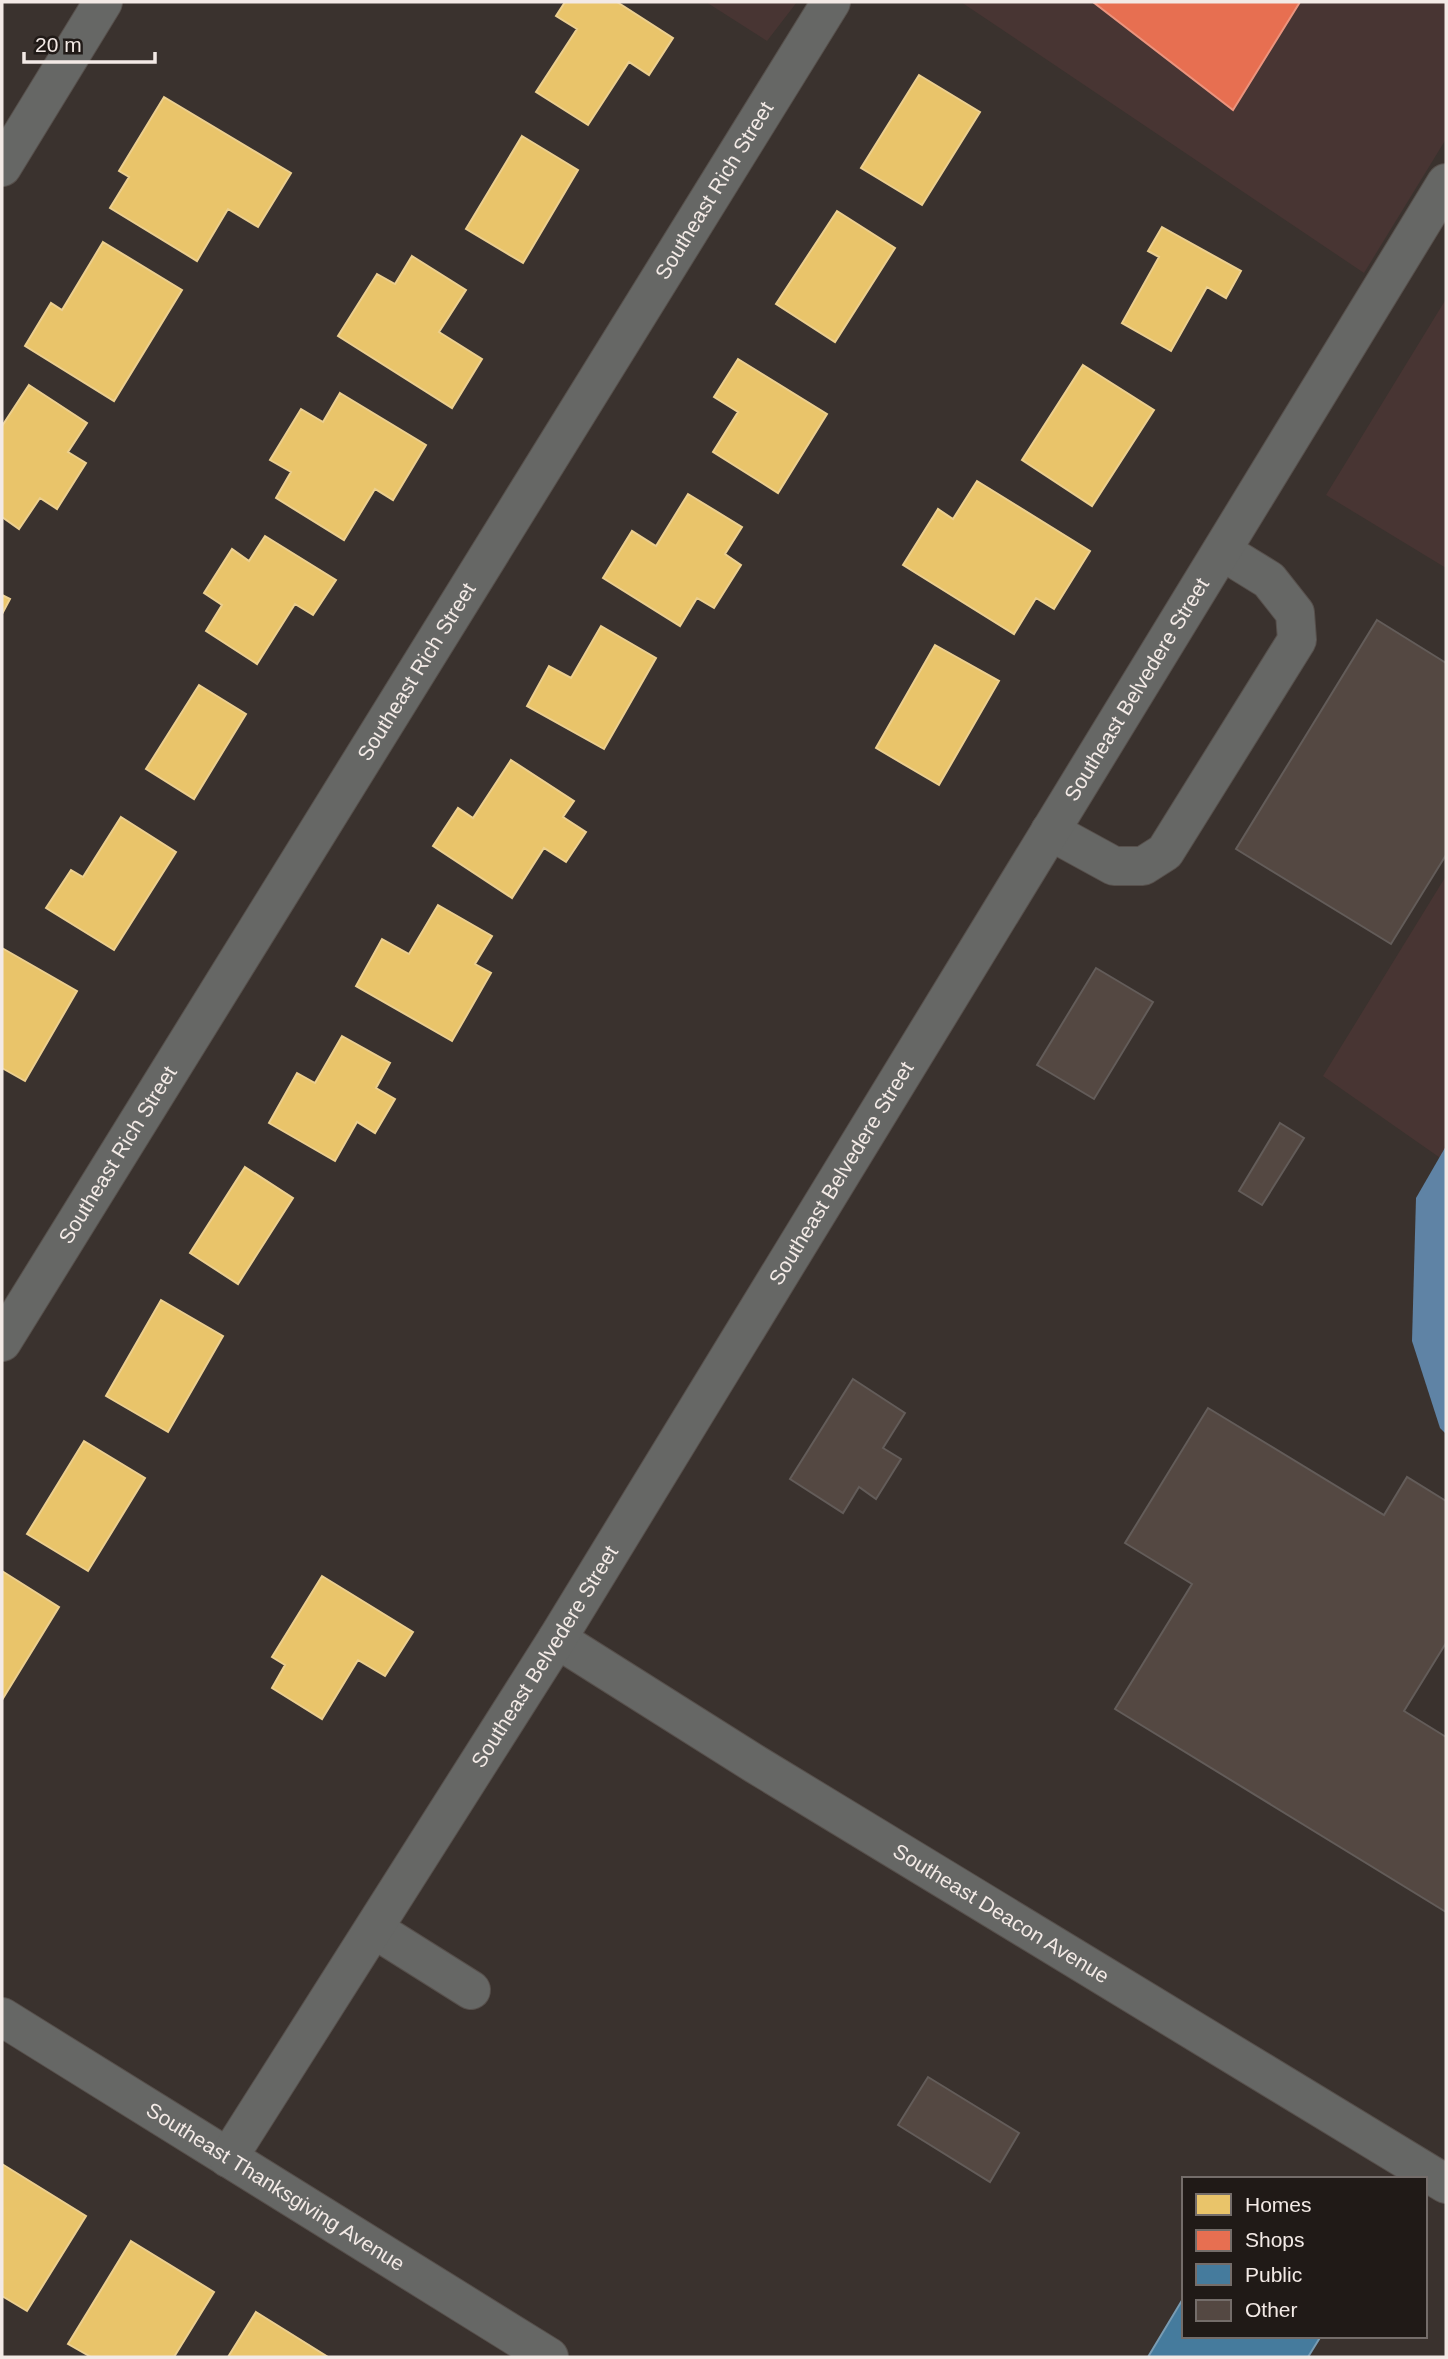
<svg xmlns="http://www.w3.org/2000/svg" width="1448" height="2359" font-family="Arial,sans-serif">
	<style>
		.commercial { fill: #483533 }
		.water { fill: #5f83a5 }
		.homes { fill: #e9c46a; stroke: #eccf8f; stroke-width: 2 }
		.shops { fill: #e76f51; stroke: #eb947e; stroke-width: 2 }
		.public { fill: #457b9d; stroke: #799cb3; stroke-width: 2 }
		.building { fill: #544842; stroke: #635c59; stroke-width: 2 }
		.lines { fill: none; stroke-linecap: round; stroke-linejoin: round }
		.minor-casing { stroke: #57504c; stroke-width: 40 }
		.minor { stroke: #666765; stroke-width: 38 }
		.labels { text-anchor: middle; stroke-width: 7; stroke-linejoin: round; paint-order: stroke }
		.street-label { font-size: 21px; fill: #f3eae6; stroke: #201a17 }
	</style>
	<rect width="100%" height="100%" fill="#3a322e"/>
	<path class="commercial" d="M 706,2 L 797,2 L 767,41 Z
		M 961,2 L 1446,2 L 1446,139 L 1364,273 Z
		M 1446,299 L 1446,568 L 1326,495 Z
		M 1446,876 L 1446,1162 L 1323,1076 Z"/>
	<path class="water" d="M 1446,1146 L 1446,1434 L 1440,1428 L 1412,1341 L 1416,1198 Z"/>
	<path class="homes" d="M 565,2 L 617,2 L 673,38 L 649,75 L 629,62 L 588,125 L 536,92 L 577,29 L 556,16 Z
		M 919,75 L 980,112 L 922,205 L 861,168 Z
		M 164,97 L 291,173 L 258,227 L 228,209 L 197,261 L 110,208 L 129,177 L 119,171 Z
		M 522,136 L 578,170 L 523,263 L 466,229 Z
		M 837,211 L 895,248 L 835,342 L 776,304 Z
		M 1162,227 L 1241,271 L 1226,298 L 1207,287 L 1171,351 L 1122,323 L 1159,257 L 1148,251 Z
		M 103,242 L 182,290 L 114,401 L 25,346 L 51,303 L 62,310 Z
		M 412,256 L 466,290 L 439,332 L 482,359 L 452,408 L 338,336 L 377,274 L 395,284 Z
		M 738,359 L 827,414 L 778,493 L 713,452 L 738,412 L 714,397 Z
		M 1083,365 L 1154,410 L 1092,506 L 1022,460 Z
		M 29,385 L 87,423 L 68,452 L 86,463 L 57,509 L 40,498 L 19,529 L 2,517 L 2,426 Z
		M 340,393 L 426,445 L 393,500 L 375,489 L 344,540 L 276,498 L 291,472 L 270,460 L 301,409 L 323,422 Z
		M 977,481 L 1090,551 L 1054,609 L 1036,598 L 1014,634 L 903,565 L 938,509 L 953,519 Z
		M 688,494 L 742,527 L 725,554 L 741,565 L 714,608 L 697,598 L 680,626 L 603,578 L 632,531 L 656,546 Z
		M 265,536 L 336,580 L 313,615 L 295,604 L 257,664 L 206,631 L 222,605 L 204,593 L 232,549 L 249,561 Z
		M 2,595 L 10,599 L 2,614 Z
		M 601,626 L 656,658 L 604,749 L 527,706 L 549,666 L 571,678 Z
		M 935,645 L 999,681 L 939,785 L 876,748 Z
		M 199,685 L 246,714 L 194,799 L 146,769 Z
		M 511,760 L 574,801 L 563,817 L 586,832 L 566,862 L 544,848 L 512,898 L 433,846 L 458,808 L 473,818 Z
		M 121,817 L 176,852 L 114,950 L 46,908 L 71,870 L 83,877 Z
		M 438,905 L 492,936 L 475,964 L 491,973 L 452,1041 L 356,986 L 382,939 L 409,954 Z
		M 2,948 L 77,991 L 25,1081 L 2,1068 Z
		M 342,1036 L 390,1063 L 376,1088 L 395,1099 L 375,1133 L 357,1122 L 335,1161 L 269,1123 L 297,1073 L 315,1083 Z
		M 245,1167 L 293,1198 L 238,1284 L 190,1253 Z
		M 161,1300 L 223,1336 L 168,1432 L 106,1396 Z
		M 84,1441 L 145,1478 L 88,1571 L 27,1534 Z
		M 2,1571 L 59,1607 L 2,1700 Z
		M 322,1576 L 413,1632 L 385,1676 L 358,1660 L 322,1719 L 272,1688 L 285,1665 L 272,1657 Z
		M 2,2164 L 86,2216 L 27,2311 L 2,2296 Z
		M 131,2241 L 214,2292 L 174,2357 L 91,2357 L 68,2344 Z
		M 256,2312 L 328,2357 L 228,2357 Z"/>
	<path class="shops" d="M 1093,2 L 1300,2 L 1233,110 Z"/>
	<path class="public" d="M 1184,2297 L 1184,2336 L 1321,2336 L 1308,2357 L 1148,2357 Z"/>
	<path class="building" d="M 1377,620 L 1446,663 L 1446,855 L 1391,944 L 1236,849 Z
		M 1096,968 L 1153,1002 L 1094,1099 L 1037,1065 Z
		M 1280,1123 L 1304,1138 L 1262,1205 L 1239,1191 Z
		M 853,1379 L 905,1413 L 883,1448 L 901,1459 L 876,1499 L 859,1487 L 843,1513 L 790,1479 Z
		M 1208,1408 L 1384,1515 L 1407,1477 L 1446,1501 L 1446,1643 L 1404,1711 L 1446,1737 L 1446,1912 L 1115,1709 L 1192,1584 L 1125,1543 Z
		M 928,2077 L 1019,2133 L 990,2182 L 898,2125 Z"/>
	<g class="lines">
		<g class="minor-casing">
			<g id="minor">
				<path d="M 2,167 L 103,2"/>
				<path d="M 1050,831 L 1114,866 L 1143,866 L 1165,852 L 1297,640 L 1295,613 L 1269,580 L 1222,551"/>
				<path id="s1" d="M 2,1342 L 831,2"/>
				<path id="s2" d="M 557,1639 L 755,1764 L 1446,2184"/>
				<path d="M 374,1929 L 471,1990"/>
				<path id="s3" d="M 2,2017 L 549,2357"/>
				<path id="s4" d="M 228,2158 L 557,1639 L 1446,183"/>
			</g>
		</g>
		<use href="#minor" class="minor"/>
	</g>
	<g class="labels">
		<g class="street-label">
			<text dy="7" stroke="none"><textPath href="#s1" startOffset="1354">Southeast Rich Street</textPath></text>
			<text dy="7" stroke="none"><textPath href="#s1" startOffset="788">Southeast Rich Street</textPath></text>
			<text dy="7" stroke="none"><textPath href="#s4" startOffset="1727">Southeast Belvedere Street</textPath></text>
			<text dy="7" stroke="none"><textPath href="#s1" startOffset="220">Southeast Rich Street</textPath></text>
			<text dy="7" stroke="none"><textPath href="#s4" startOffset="1160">Southeast Belvedere Street</textPath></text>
			<text dy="7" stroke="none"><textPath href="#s4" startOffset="593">Southeast Belvedere Street</textPath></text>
			<text dy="7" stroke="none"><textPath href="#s2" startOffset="522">Southeast Deacon Avenue</textPath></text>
			<text dy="7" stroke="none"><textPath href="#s3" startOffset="322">Southeast Thanksgiving Avenue</textPath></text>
		</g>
	</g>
	<rect width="1448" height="2359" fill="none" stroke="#f3eae6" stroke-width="7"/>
	<rect x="1182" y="2177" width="245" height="161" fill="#201a17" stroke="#746d6a" stroke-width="2"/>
	<rect x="1196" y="2194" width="35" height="21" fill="#e9c46a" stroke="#746d6a" stroke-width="2"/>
	<text x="1245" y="2212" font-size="21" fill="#f3eae6">Homes</text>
	<rect x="1196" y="2230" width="35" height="21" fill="#e76f51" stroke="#746d6a" stroke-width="2"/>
	<text x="1245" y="2247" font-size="21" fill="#f3eae6">Shops</text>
	<rect x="1196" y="2264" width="35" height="21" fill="#457b9d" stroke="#746d6a" stroke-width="2"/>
	<text x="1245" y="2282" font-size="21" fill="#f3eae6">Public</text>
	<rect x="1196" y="2300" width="35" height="21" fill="#544842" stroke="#746d6a" stroke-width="2"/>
	<text x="1245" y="2317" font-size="21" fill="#f3eae6">Other</text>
	<path d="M24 52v10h131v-10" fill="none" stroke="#f3eae6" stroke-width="3.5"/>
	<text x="35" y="52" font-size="21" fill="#f3eae6" stroke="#201a17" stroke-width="5" paint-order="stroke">20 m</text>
</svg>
